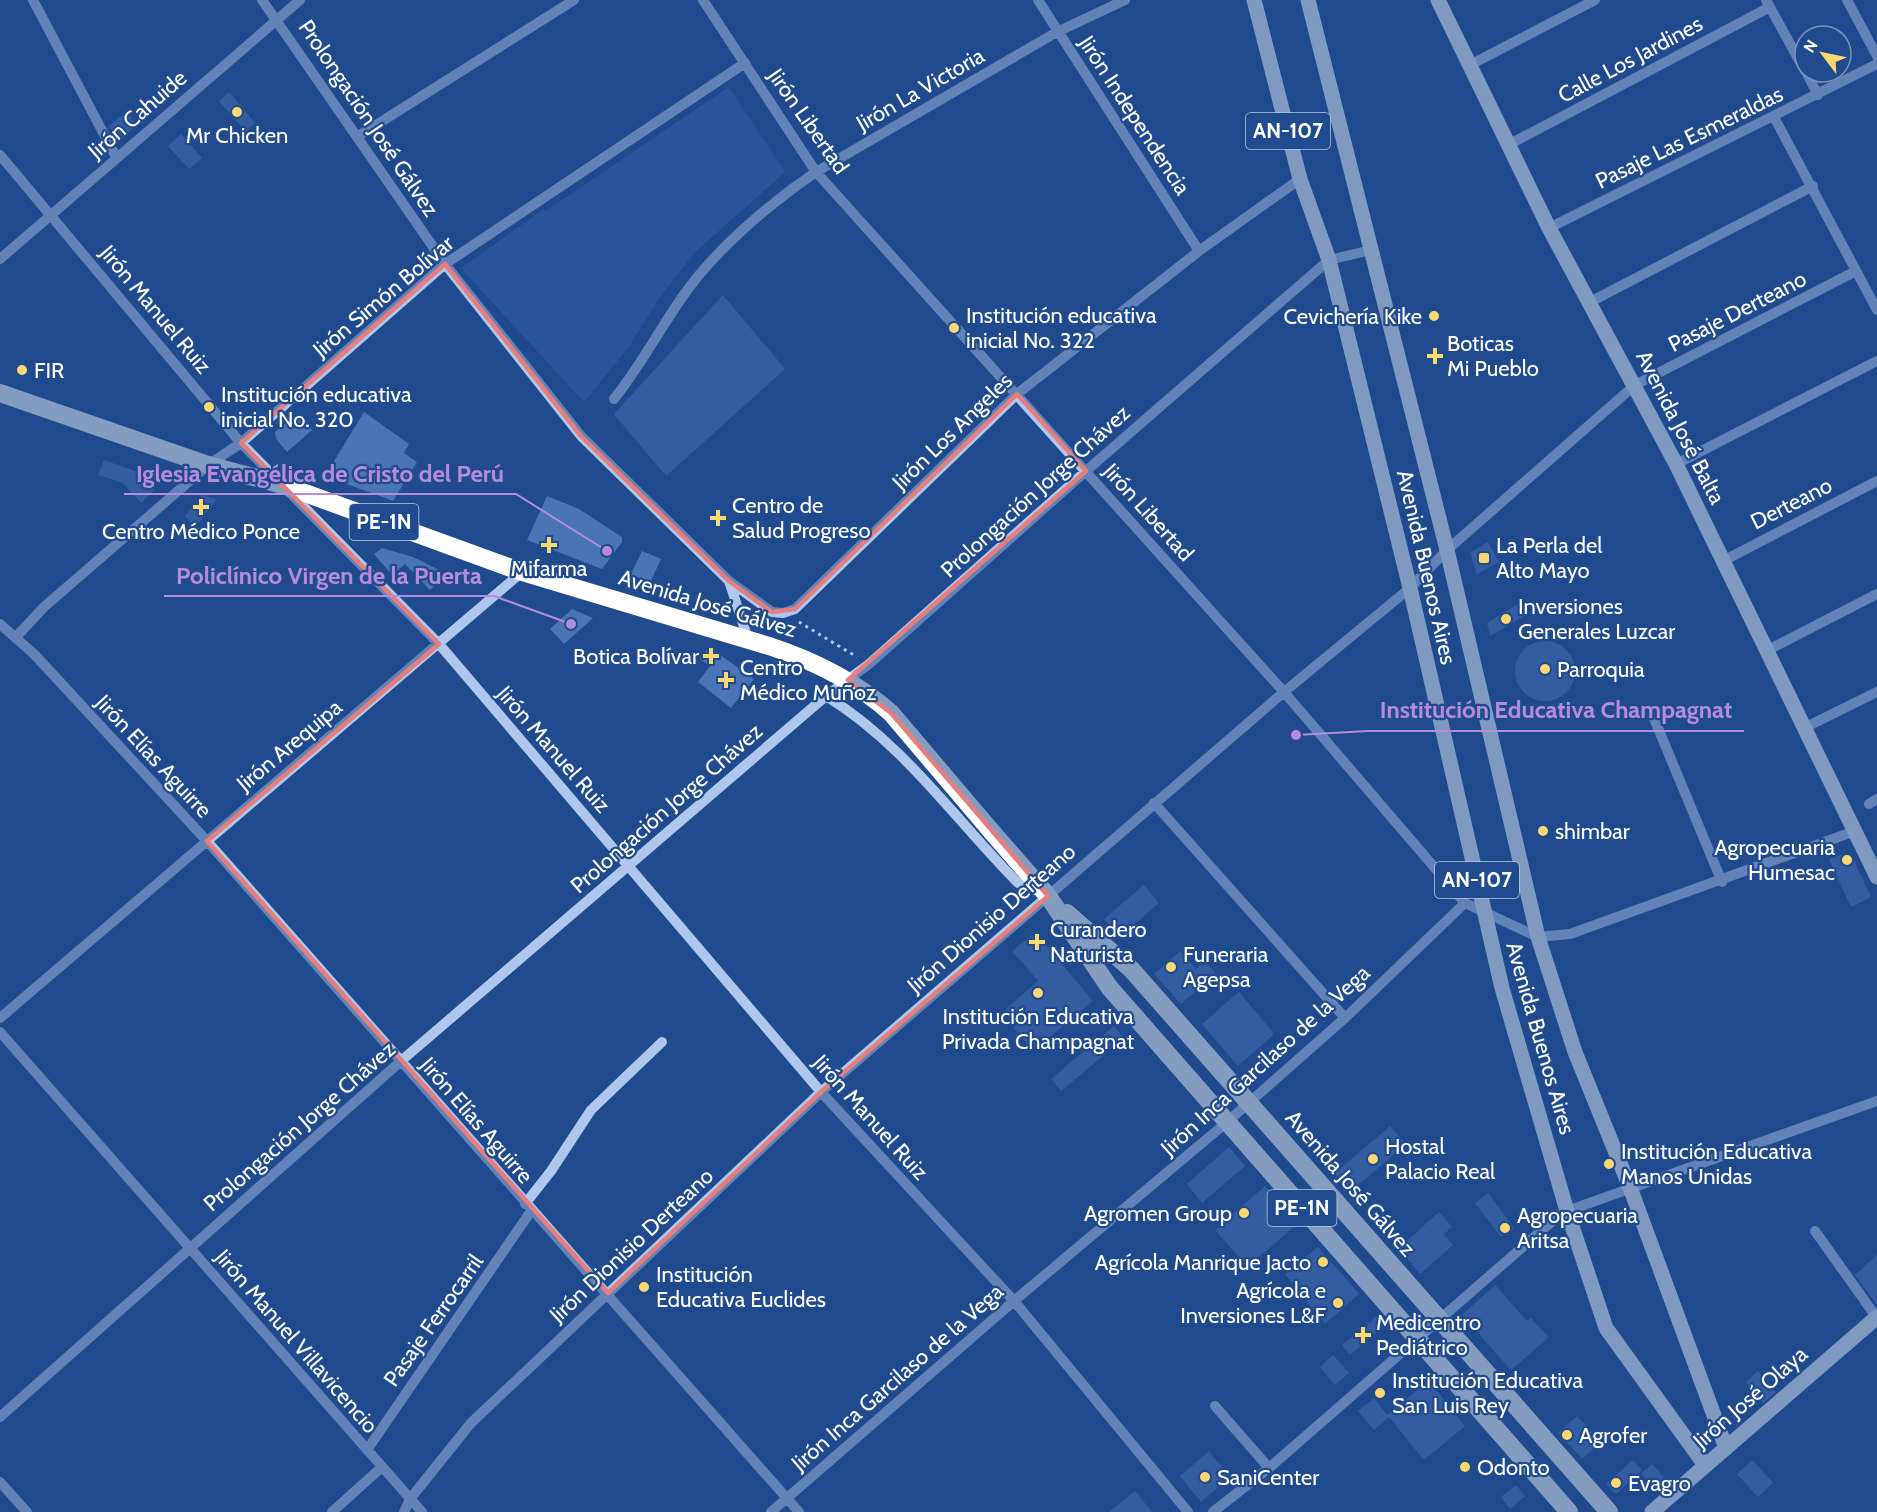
<svg xmlns="http://www.w3.org/2000/svg" width="1877" height="1512" font-family="Cabin,sans-serif">
	<style>
		.green { fill: #3464ab }
		.building { fill: #4974b5 }
		.lines { fill: none; stroke-linecap: round; stroke-linejoin: round }
		.path { stroke: #afc7ec; stroke-width: 3; stroke-dasharray: 3 4.5; stroke-linecap: butt }
		.minor { stroke: #afc7ec; stroke-width: 10 }
		.major { stroke: #f4f8ff; stroke-width: 15 }
		.highway { stroke: #fff; stroke-width: 18 }
		.highway-bridge { stroke: #fff; stroke-width: 18 }
		.marked { fill: none; stroke: #e67e7e; stroke-width: 4.5; stroke-linejoin: round }
		.poi-dot { fill: #f9d870; stroke: #204b8e; stroke-width: 2 }
		.labels { text-anchor: middle; stroke-width: 4.5; stroke-linejoin: round; paint-order: stroke }
		.shield { fill: #204b8e; stroke: #bcc9dd; stroke-width: 1.5 }
		.shield-label { font-size: 21px; font-weight: bold; fill: #fff }
		.street-label { font-size: 22px; fill: #fff; stroke: #204b8e }
		.poi-label { font-size: 22px; fill: #fff; stroke: #204b8e; text-anchor: start }
		.leader { fill: none; stroke: #b68bdc; stroke-width: 2 }
		.callout-dot { fill: #b68bdc; stroke: #204b8e; stroke-width: 2 }
		.callout-label { font-size: 24px; text-anchor: middle; font-weight: bold; fill: #b68bdc; stroke: #204b8e; stroke-width: 4.5; stroke-linejoin: round; paint-order: stroke }
	</style>
	<rect width="100%" height="100%" fill="#204b8e"/>
	<path class="green" d="M 729,87 L 785,172 L 695,252 L 660,297 L 628,348 L 584,402 L 461,268 L 544,209 L 546,211 Z"/>
	<path class="building" d="M 229,92 L 255,123 L 246,132 L 219,101 Z
		M 126,112 L 137,125 L 119,141 L 109,126 Z
		M 181,134 L 202,158 L 189,169 L 168,146 Z
		M 723,295 L 785,369 L 666,476 L 614,414 Z
		M 364,412 L 409,444 L 404,453 L 417,462 L 393,501 L 325,476 Z
		M 295,415 L 301,416 L 312,430 L 287,452 L 276,439 L 275,432 Z
		M 104,460 L 149,476 L 154,490 L 141,503 L 123,483 L 98,475 Z
		M 202,495 L 217,499 L 195,527 L 185,516 Z
		M 547,496 L 579,509 L 622,537 L 622,542 L 602,569 L 527,540 Z
		M 1488,542 L 1499,562 L 1477,574 L 1470,553 Z
		M 382,548 L 413,557 L 447,574 L 430,590 L 405,564 L 392,575 L 374,554 Z
		M 642,551 L 661,559 L 650,583 L 631,574 Z
		M 1518,604 L 1524,616 L 1490,636 L 1487,623 Z
		M 572,609 L 593,618 L 564,644 L 550,629 Z
		M1515 671a30 30 0 1 1 60 0a30 30 0 1 1-60 0Z
		M 709,647 L 754,679 L 731,708 L 698,682 L 710,666 L 700,659 Z
		M 1844,854 L 1853,858 L 1871,897 L 1851,907 L 1829,859 Z
		M 1144,885 L 1159,903 L 1120,937 L 1104,919 Z
		M 1031,936 L 1039,937 L 1093,1001 L 1033,1051 L 1013,1027 L 1017,1024 L 1005,1010 L 1038,981 L 1012,951 Z
		M 1180,951 L 1196,969 L 1205,961 L 1216,973 L 1181,1004 L 1154,974 Z
		M 1239,992 L 1274,1034 L 1238,1066 L 1202,1024 Z
		M 1114,1026 L 1124,1038 L 1061,1091 L 1051,1079 Z
		M 1390,1126 L 1406,1144 L 1350,1192 L 1334,1174 Z
		M 1229,1147 L 1245,1166 L 1202,1203 L 1187,1184 Z
		M 1265,1186 L 1297,1224 L 1248,1267 L 1215,1230 Z
		M 1488,1193 L 1514,1228 L 1501,1237 L 1475,1203 Z
		M 1439,1212 L 1452,1227 L 1444,1234 L 1453,1245 L 1420,1274 L 1399,1248 Z
		M 1318,1247 L 1359,1294 L 1325,1324 L 1285,1274 Z
		M 1877,1255 L 1877,1305 L 1855,1275 Z
		M 1495,1285 L 1527,1321 L 1531,1318 L 1549,1337 L 1511,1370 L 1462,1315 Z
		M 1377,1316 L 1385,1325 L 1350,1355 L 1342,1345 Z
		M 1333,1355 L 1349,1373 L 1335,1385 L 1320,1367 Z
		M 1758,1371 L 1776,1392 L 1763,1403 L 1746,1382 Z
		M 1429,1381 L 1465,1426 L 1424,1460 L 1389,1417 L 1374,1430 L 1358,1411 L 1374,1398 L 1387,1415 Z
		M 1577,1416 L 1601,1442 L 1582,1459 L 1558,1433 Z
		M 1209,1451 L 1230,1477 L 1201,1502 L 1180,1476 Z
		M 1633,1460 L 1642,1470 L 1616,1494 L 1606,1484 Z
		M 1752,1460 L 1773,1483 L 1758,1497 L 1737,1474 Z
		M 1652,1464 L 1670,1484 L 1659,1493 L 1641,1474 Z
		M 1516,1485 L 1525,1496 L 1510,1509 L 1501,1497 Z
		M 1135,1491 L 1152,1512 L 1109,1512 Z"/>
	<g class="lines">
		<path class="path" d="M 799,622 L 857,657"/>
		<path class="minor" d="M 33,0 L 116,157
			M 262,0 L 445,264 L 581,436 L 729,581 L 772,612 L 783,613 L 795,609 L 1017,394 L 1199,251 L 1300,179
			M 703,0 L 816,172 L 1284,692 L 1465,903 L 1538,937 L 1570,934 L 1855,831
			M 1038,0 L 1199,251
			M 1766,0 L 1805,71
			M 1847,0 L 1877,56
			M 1470,65 L 1595,0
			M 1806,72 L 1818,95
			M 1774,117 L 1877,310
			M 357,137 L 574,0
			M 1508,145 L 1770,7
			M 0,155 L 241,443 L 439,644 L 821,1092 L 1014,1301 L 1188,1512
			M 1549,228 L 1877,64
			M 0,259 L 300,0
			M 1590,302 L 1813,186
			M 614,399 C 640,367 659,330 683,296 C 715,250 769,204 816,172 L 1057,32 L 1125,0
			M 1676,464 L 1877,361
			M 1723,561 L 1877,481
			M 729,581 L 748,639
			M 0,624 L 34,654 L 207,841 L 799,1512
			M 16,637 L 44,607 L 208,465 L 241,443 L 445,264 L 745,63
			M 1768,650 L 1877,594
			M 826,696 C 903,743 954,818 1017,882 L 1029,890 L 1043,890
			M 1653,716 L 1722,882
			M 1806,727 L 1877,692
			M 1154,803 L 1345,1018
			M 1869,804 L 1877,799
			M 0,1018 L 522,572
			M 0,1032 L 422,1512
			M 525,1204 L 551,1171 L 591,1110 L 662,1042
			M 1815,1231 L 1877,1318
			M 1215,1406 L 1269,1468
			M 0,1417 L 401,1061 L 826,696 L 869,664 L 1086,471 L 1329,260 L 1371,250
			M 367,1450 L 531,1211
			M 0,1482 L 27,1512
			M 332,1512 L 382,1467
			M 404,1512 L 410,1499 L 471,1423 L 821,1092 L 1284,692 L 1410,588 L 1447,550 L 1635,385 L 1856,271
			M 771,1512 L 1014,1301 L 1227,1122 L 1345,1018 L 1465,903
			M 1213,1512 L 1269,1468 L 1556,1218 L 1567,1211 L 1877,1101"/>
		<path class="major" d="M 1254,0 L 1300,179 L 1329,260 L 1410,588 L 1502,988 L 1567,1211 L 1606,1328 L 1705,1465
			M 1308,0 L 1447,550 L 1538,937 L 1575,1052 L 1631,1190 L 1726,1448
			M 1438,0 L 1549,228 L 1676,464 L 1877,877
			M 1652,1512 L 1877,1317"/>
		<path class="highway" d="M 0,393 L 208,465 L 283,485 L 522,572 L 769,646
			M 992,832 L 1048,896 L 1109,987 L 1569,1512
			M 1067,913 L 1131,969 L 1609,1512"/>
		<path class="highway-bridge" d="M 769,646 C 815,661 855,681 891,713 L 992,832"/>
	</g>
	<path d="M0 0H1877V1512H0ZM 445,264 L 581,436 L 729,581 L 772,612 L 795,609 L 1017,394 L 1086,471 L 848,680 L 891,713 L 1048,896 L 821,1092 L 608,1293 L 207,841 L 439,644 L 241,443 Z" fill="#204b8e" fill-opacity=".55" fill-rule="evenodd"/>
	<path class="marked" d="M 445,264 L 581,436 L 729,581 L 772,612 L 795,609 L 1017,394 L 1086,471 L 848,680 L 891,713 L 1048,896 L 821,1092 L 608,1293 L 207,841 L 439,644 L 241,443 Z"/>
	<g class="poi-dot">
		<circle cx="237" cy="112" r="6"/>
		<circle cx="1434" cy="316" r="6"/>
		<circle cx="954" cy="328" r="6"/>
		<path d="M1432 347h6v6h6v6h-6v6h-6v-6h-6v-6h6z"/>
		<circle cx="22" cy="370" r="6"/>
		<circle cx="209" cy="407" r="6"/>
		<path d="M198 498h6v6h6v6h-6v6h-6v-6h-6v-6h6z"/>
		<path d="M715 509h6v6h6v6h-6v6h-6v-6h-6v-6h6z"/>
		<path d="M546 536h6v6h6v6h-6v6h-6v-6h-6v-6h6z"/>
		<rect x="1478" y="552" width="12" height="12" rx="3"/>
		<circle cx="1506" cy="619" r="6"/>
		<path d="M708 647h6v6h6v6h-6v6h-6v-6h-6v-6h6z"/>
		<circle cx="1545" cy="669" r="6"/>
		<path d="M723 671h6v6h6v6h-6v6h-6v-6h-6v-6h6z"/>
		<circle cx="1543" cy="831" r="6"/>
		<circle cx="1847" cy="860" r="6"/>
		<path d="M1034 933h6v6h6v6h-6v6h-6v-6h-6v-6h6z"/>
		<circle cx="1171" cy="967" r="6"/>
		<circle cx="1038" cy="993" r="6"/>
		<circle cx="1373" cy="1159" r="6"/>
		<circle cx="1609" cy="1164" r="6"/>
		<circle cx="1244" cy="1213" r="6"/>
		<circle cx="1505" cy="1228" r="6"/>
		<circle cx="1323" cy="1262" r="6"/>
		<circle cx="644" cy="1287" r="6"/>
		<circle cx="1338" cy="1303" r="6"/>
		<path d="M1360 1326h6v6h6v6h-6v6h-6v-6h-6v-6h6z"/>
		<circle cx="1380" cy="1393" r="6"/>
		<circle cx="1567" cy="1435" r="6"/>
		<circle cx="1465" cy="1467" r="6"/>
		<circle cx="1205" cy="1477" r="6"/>
		<circle cx="1616" cy="1483" r="6"/>
	</g>
	<g class="labels">
		<g class="shield">
			<rect x="1246" y="113" width="84" height="36" rx="4.5"/>
			<rect x="349.5" y="504" width="69" height="36" rx="4.5"/>
			<rect x="1435" y="862" width="84" height="36" rx="4.5"/>
			<rect x="1267.5" y="1190" width="69" height="36" rx="4.5"/>
		</g>
		<g class="shield-label">
			<text x="1288" y="138">AN-107</text>
			<text x="384" y="529">PE-1N</text>
			<text x="1477" y="887">AN-107</text>
			<text x="1302" y="1215">PE-1N</text>
		</g>
		<g class="street-label">
			<text transform="translate(1630 59) rotate(-28)" y="8">Calle Los Jardines</text>
			<text transform="translate(920 89) rotate(-30)" y="8">Jirón La Victoria</text>
			<text transform="translate(137 114) rotate(-41)" y="8">Jirón Cahuide</text>
			<text transform="translate(1135 115) rotate(57)" y="8">Jirón Independencia</text>
			<text transform="translate(369 118) rotate(56)" y="8">Prolongación José Gálvez</text>
			<text transform="translate(809 121) rotate(55)" y="8">Jirón Libertad</text>
			<text transform="translate(1689 137) rotate(-26)" y="8">Pasaje Las Esmeraldas</text>
			<text transform="translate(383 296) rotate(-40)" y="8">Jirón Simón Bolívar</text>
			<text transform="translate(156 309) rotate(50)" y="8">Jirón Manuel Ruiz</text>
			<text transform="translate(1737 311) rotate(-27)" y="8">Pasaje Derteano</text>
			<text transform="translate(1681 427) rotate(63)" y="8">Avenida José Balta</text>
			<text transform="translate(952 431) rotate(-44)" y="8">Jirón Los Angeles</text>
			<text transform="translate(1035 491) rotate(-42)" y="8">Prolongación Jorge Chávez</text>
			<text transform="translate(1791 503) rotate(-27)" y="8">Derteano</text>
			<text transform="translate(1149 512) rotate(48)" y="8">Jirón Libertad</text>
			<text transform="translate(1427 567) rotate(77)" y="8">Avenida Buenos Aires</text>
			<text transform="translate(708 603) rotate(17)" y="8">Avenida José Gálvez</text>
			<text transform="translate(289 745) rotate(-40)" y="8">Jirón Arequipa</text>
			<text transform="translate(554 749) rotate(49)" y="8">Jirón Manuel Ruiz</text>
			<text transform="translate(154 756) rotate(47)" y="8">Jirón Elías Aguirre</text>
			<text transform="translate(666 808) rotate(-41)" y="8">Prolongación Jorge Chávez</text>
			<text transform="translate(991 918) rotate(-41)" y="8">Jirón Dionisio Derteano</text>
			<text transform="translate(1541 1038) rotate(74)" y="8">Avenida Buenos Aires</text>
			<text transform="translate(1265 1060) rotate(-42)" y="8">Jirón Inca Garcilaso de la Vega</text>
			<text transform="translate(871 1117) rotate(48)" y="8">Jirón Manuel Ruiz</text>
			<text transform="translate(477 1120) rotate(49)" y="8">Jirón Elías Aguirre</text>
			<text transform="translate(299 1126) rotate(-41)" y="8">Prolongación Jorge Chávez</text>
			<text transform="translate(1351 1183) rotate(49)" y="8">Avenida José Gálvez</text>
			<text transform="translate(631 1245) rotate(-43)" y="8">Jirón Dionisio Derteano</text>
			<text transform="translate(433 1320) rotate(-55)" y="8">Pasaje Ferrocarril</text>
			<text transform="translate(297 1341) rotate(49)" y="8">Jirón Manuel Villavicencio</text>
			<text transform="translate(897 1377) rotate(-41)" y="8">Jirón Inca Garcilaso de la Vega</text>
			<text transform="translate(1750 1397) rotate(-41)" y="8">Jirón José Olaya</text>
		</g>
		<g class="poi-label">
			<text x="237" y="143" text-anchor="middle">Mr Chicken</text>
			<text x="966" y="323">Institución educativa<tspan x="966" dy="25">inicial No. 322</tspan></text>
			<text x="1422" y="324" text-anchor="end">Cevichería Kike</text>
			<text x="1447" y="351">Boticas<tspan x="1447" dy="25">Mi Pueblo</tspan></text>
			<text x="34" y="378">FIR</text>
			<text x="221" y="402">Institución educativa<tspan x="221" dy="25">inicial No. 320</tspan></text>
			<text x="732" y="513">Centro de<tspan x="732" dy="25">Salud Progreso</tspan></text>
			<text x="201" y="539" text-anchor="middle">Centro Médico Ponce</text>
			<text x="1496" y="553">La Perla del<tspan x="1496" dy="25">Alto Mayo</tspan></text>
			<text x="549" y="576" text-anchor="middle">Mifarma</text>
			<text x="1518" y="614">Inversiones<tspan x="1518" dy="25">Generales Luzcar</tspan></text>
			<text x="699" y="664" text-anchor="end">Botica Bolívar</text>
			<text x="740" y="675">Centro<tspan x="740" dy="25">Médico Muñoz</tspan></text>
			<text x="1557" y="677">Parroquia</text>
			<text x="1555" y="839">shimbar</text>
			<text x="1835" y="855" text-anchor="end">Agropecuaria<tspan x="1835" dy="25">Humesac</tspan></text>
			<text x="1050" y="937">Curandero<tspan x="1050" dy="25">Naturista</tspan></text>
			<text x="1183" y="962">Funeraria<tspan x="1183" dy="25">Agepsa</tspan></text>
			<text x="1038" y="1024" text-anchor="middle">Institución Educativa<tspan x="1038" dy="25">Privada Champagnat</tspan></text>
			<text x="1385" y="1154">Hostal<tspan x="1385" dy="25">Palacio Real</tspan></text>
			<text x="1621" y="1159">Institución Educativa<tspan x="1621" dy="25">Manos Unidas</tspan></text>
			<text x="1232" y="1221" text-anchor="end">Agromen Group</text>
			<text x="1517" y="1223">Agropecuaria<tspan x="1517" dy="25">Aritsa</tspan></text>
			<text x="1311" y="1270" text-anchor="end">Agrícola Manrique Jacto</text>
			<text x="656" y="1282">Institución<tspan x="656" dy="25">Educativa Euclides</tspan></text>
			<text x="1326" y="1298" text-anchor="end">Agrícola e<tspan x="1326" dy="25">Inversiones L&amp;F</tspan></text>
			<text x="1376" y="1330">Medicentro<tspan x="1376" dy="25">Pediátrico</tspan></text>
			<text x="1392" y="1388">Institución Educativa<tspan x="1392" dy="25">San Luis Rey</tspan></text>
			<text x="1579" y="1443">Agrofer</text>
			<text x="1477" y="1475">Odonto</text>
			<text x="1217" y="1485">SaniCenter</text>
			<text x="1628" y="1491">Evagro</text>
		</g>
	</g>
	<path class="leader" d="M607 551L516 494H124M571 624L494 596H164M1296 735L1368 731H1744"/>
	<g class="callout-dot">
		<circle cx="607" cy="551" r="6"/>
		<circle cx="571" cy="624" r="6"/>
		<circle cx="1296" cy="735" r="6"/>
	</g>
	<g class="callout-label">
		<text x="320" y="482">Iglesia Evangélica de Cristo del Perú</text>
		<text x="329" y="584">Policlínico Virgen de la Puerta</text>
		<text x="1556" y="718">Institución Educativa Champagnat</text>
	</g>
	<g transform="translate(1823 54) rotate(302)"><circle r="28" fill="#204b8e" stroke="#7993bb" stroke-width="1.5"/>
	<path d="M0-4.5L10 22L0 15L-10 22Z" fill="#f9d870"/>
	<text y="-9" font-size="16" font-weight="bold" text-anchor="middle" fill="#ffffff">N</text>
	</g>
</svg>
